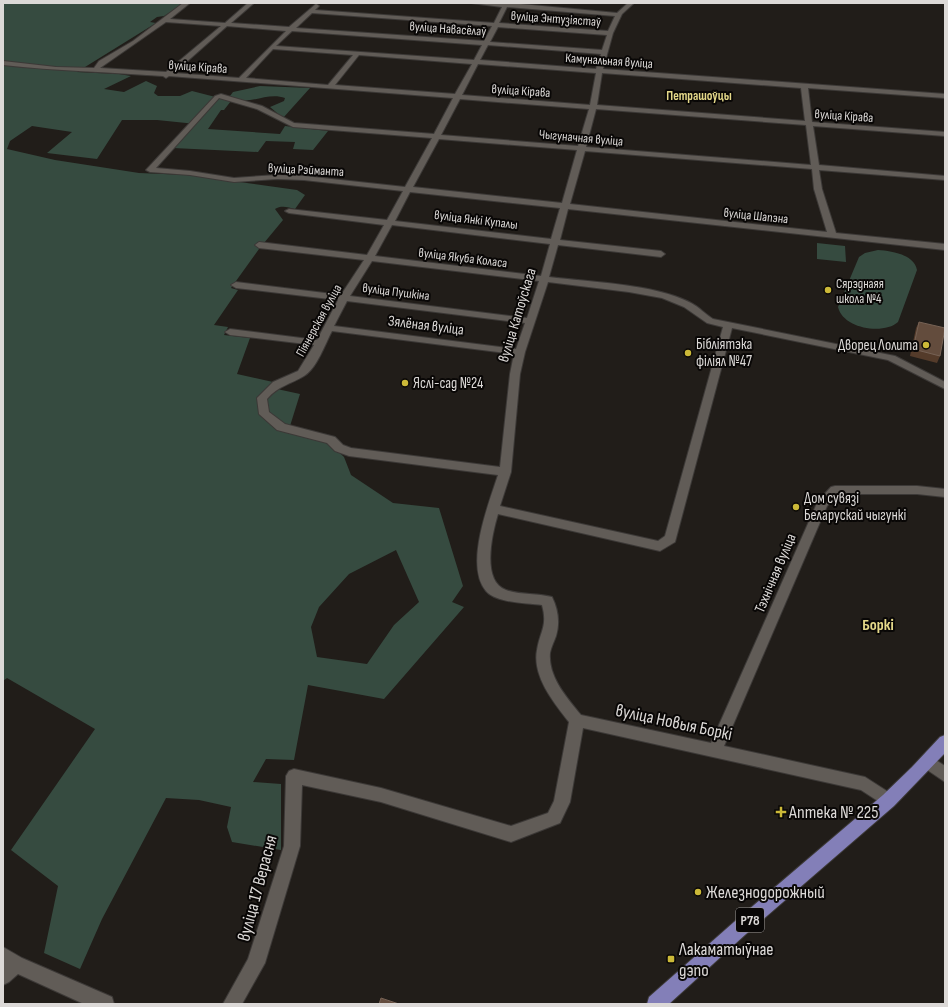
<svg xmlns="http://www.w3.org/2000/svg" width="948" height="1007" font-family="'Sofia Sans Condensed',sans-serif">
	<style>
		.green { fill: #364b40; fill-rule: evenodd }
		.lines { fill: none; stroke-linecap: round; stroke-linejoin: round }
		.minor-casing { stroke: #3c3937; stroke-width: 2 }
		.major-casing { stroke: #3c3937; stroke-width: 2 }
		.minor { fill: #615c57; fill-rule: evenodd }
		.major { fill: #837fb8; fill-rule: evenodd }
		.wall { fill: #543b2a }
		.building { fill: #634c3d; stroke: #766255 }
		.poi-dot { fill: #ccb938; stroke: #090706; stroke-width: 1.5 }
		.labels { text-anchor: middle; stroke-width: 4; stroke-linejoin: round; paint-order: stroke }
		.far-street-label { font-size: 13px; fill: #dcd9d7; stroke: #090706 }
		.far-neighbourhood-label { font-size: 13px; font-weight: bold; fill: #e4d889; stroke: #090706 }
		.far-poi-label { font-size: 13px; fill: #dcd9d7; stroke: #090706; text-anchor: start }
		.shield { fill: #090706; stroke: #9d9a98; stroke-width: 1 }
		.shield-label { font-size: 14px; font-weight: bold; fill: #dcd9d7 }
		.street-label { font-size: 15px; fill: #dcd9d7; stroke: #090706 }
		.poi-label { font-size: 15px; fill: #dcd9d7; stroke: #090706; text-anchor: start }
		.neighbourhood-label { font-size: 16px; font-weight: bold; fill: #e4d889; stroke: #090706 }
		.near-street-label { font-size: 18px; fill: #dcd9d7; stroke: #090706 }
		.near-poi-label { font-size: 18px; fill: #dcd9d7; stroke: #090706; text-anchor: start }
	</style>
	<rect width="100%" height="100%" fill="#211d19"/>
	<path class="green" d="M 3,3 L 179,4 L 181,5 L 164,16 L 157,17 L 150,22 L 156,23 L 77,72 L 119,74 L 131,76 L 104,89 L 124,92 L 146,81 L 157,86 L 154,93 L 158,96 L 180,96 L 192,91 L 231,101 L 224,110 L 221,110 L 208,129 L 280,134 L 285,126 L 328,131 L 313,150 L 293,149 L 295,142 L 266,141 L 258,152 L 173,148 L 196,124 L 157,120 L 122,120 L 97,159 L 47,153 L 72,132 L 32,126 L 10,141 L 7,149 L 55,160 L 139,173 L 188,175 L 297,190 L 305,195 L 295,209 C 288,207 281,205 275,209 L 283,220 L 259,249 L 231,288 L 238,290 L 214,325 L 228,327 L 224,335 L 250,338 L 237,374 L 273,382 L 277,389 L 300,394 L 290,426 L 327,441 L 344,457 L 351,475 L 393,503 L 439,508 L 463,586 L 452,602 L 464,607 L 384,699 L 308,685 L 294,760 L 266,759 L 253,782 L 281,784 L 281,850 L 232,842 L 227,827 L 231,807 L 199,800 L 166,798 L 102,919 L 80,969 L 44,953 L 58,886 L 11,850 L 95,729 L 7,678 L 3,681 ZM 396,550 L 419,602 L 394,625 L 367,664 L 317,657 L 311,627 L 319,607 L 349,574 Z
		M 260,86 L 310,88 L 283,118 L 270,107 L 284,101 L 285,98 C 266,91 247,108 230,96 L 233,92 Z
		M 817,243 L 845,246 L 846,262 L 817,259 Z
		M 878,250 C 891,251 914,254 917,270 L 898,322 C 884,335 843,329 838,307 L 859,257 L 865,253 Z"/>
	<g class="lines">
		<g class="minor-casing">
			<path id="minor" d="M 183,3 L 190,3 L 170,19 L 225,23 L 248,3 L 254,3 L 231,23 L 289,27 L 316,4 L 319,6 L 315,10 L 494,23 L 502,7 L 471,3 L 510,3 L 617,13 L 628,3 L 634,3 L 622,14 L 613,33 L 603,69 L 945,94 L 945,98 L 808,88 L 812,122 L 945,132 L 945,136 L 813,126 L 819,165 L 945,176 L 945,180 L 819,170 L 822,189 L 836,233 L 945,244 L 945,250 L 568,209 L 560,240 L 661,251 L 665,254 L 661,257 L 558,245 L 549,277 C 589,282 656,284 691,303 C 699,307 705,314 713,319 L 895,356 L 945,382 L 945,389 L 888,360 L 732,328 L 675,542 L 660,551 L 498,514 C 492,534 481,581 506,590 C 520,595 537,593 552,597 C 558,609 560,623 556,636 C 554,642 551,647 550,653 C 548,677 567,698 581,715 L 711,743 L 818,501 L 831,487 L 835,486 L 917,486 L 945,489 L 945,497 L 917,494 L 838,494 L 827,506 L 724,746 L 865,777 L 893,795 L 895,800 L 893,805 L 887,807 L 861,790 L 583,728 L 570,802 L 560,823 L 511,842 L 381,802 L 302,785 L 300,846 L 265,963 L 242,1004 L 223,1004 L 248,959 L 284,846 L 286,776 L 289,771 L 294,769 L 381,788 L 511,826 L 548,813 L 554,801 L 569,722 C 554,703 532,676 537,650 C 540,631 548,626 542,605 C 527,603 496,603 486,591 C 464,565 489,503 498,475 L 349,456 L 335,451 L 327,443 L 277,430 L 259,414 L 257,398 L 273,382 L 298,371 L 314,345 L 230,335 L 225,332 L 230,329 L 317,340 L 338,300 L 236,288 L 231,285 L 236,282 L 341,295 L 364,260 L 259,248 L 255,245 L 259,242 L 367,255 L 384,225 L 289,213 L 285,211 L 289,209 L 387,220 L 403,191 L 304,180 L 277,179 L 234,182 L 190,175 L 150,172 L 146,170 L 215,96 L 221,94 L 262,106 L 294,123 L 434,134 L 453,98 L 169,76 L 166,78 L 163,76 C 109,72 56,71 3,65 L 3,61 L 56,67 L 94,68 L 99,61 L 133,41 ZM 507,7 L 615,16 L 608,31 L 499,23 ZM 312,13 L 492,26 L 484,41 L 296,28 ZM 166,22 L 221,26 L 166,72 L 100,68 ZM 227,26 L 286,31 L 239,78 L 174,73 ZM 498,27 L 607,35 L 602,50 L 490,42 ZM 292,31 L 482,45 L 474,60 L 276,46 ZM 488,45 L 601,54 L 596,69 L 480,60 ZM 273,49 L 353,55 L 328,85 L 246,78 ZM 359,55 L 472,64 L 455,94 L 335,85 ZM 478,64 L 596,73 L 590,105 L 462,95 ZM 602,73 L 801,88 L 805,121 L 597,105 ZM 219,98 L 257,109 L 293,127 L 432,138 L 405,187 L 304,176 L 277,175 L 234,178 L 190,171 L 156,168 ZM 460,99 L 589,109 L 578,146 L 441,135 ZM 596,109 L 806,125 L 811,165 L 586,147 ZM 439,139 L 577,150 L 562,203 L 413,187 ZM 585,151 L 812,169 L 814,189 L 827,232 L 570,204 ZM 410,192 L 560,208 L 551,239 L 395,221 ZM 392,225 L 550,244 L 541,276 L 375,256 ZM 372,261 L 539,281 L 527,318 L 350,296 ZM 548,282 L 629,292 L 662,298 L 684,307 L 707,323 L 723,327 L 665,536 L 658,541 L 500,506 L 511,472 L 520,374 L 525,352 ZM 347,301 L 525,323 L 516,349 L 334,326 ZM 332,331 L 514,354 L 510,374 L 500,467 L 351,448 L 343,445 L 335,437 L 285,424 L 269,412 L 267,399 C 278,386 291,384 304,376 C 317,368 325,344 332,331 Z
				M 928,755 L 945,766 L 945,782 L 923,767 L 920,762 L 923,757 Z
				M 3,947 L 22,958 L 112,997 L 114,1004 L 84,1004 L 18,974 L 9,982 L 3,985 Z"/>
		</g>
		<g class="major-casing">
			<path id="major" d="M 945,735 L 945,753 L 894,806 L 746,934 L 669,1004 L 647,1004 L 649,997 L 734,922 L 883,795 L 912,767 L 940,737 Z"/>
		</g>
		<use href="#minor" class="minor"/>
		<use href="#major" class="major"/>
	</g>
	<path class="wall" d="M 919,322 L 940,356 L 937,363 L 910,356 L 916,328 Z"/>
	<path class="building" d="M 919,322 L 945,328 L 940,356 L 913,349 Z
		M 381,998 L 399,1004 L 379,1004 Z"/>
	<g class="poi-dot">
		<circle cx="828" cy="290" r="4"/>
		<circle cx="926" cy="345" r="4"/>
		<circle cx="688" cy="353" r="4"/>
		<circle cx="405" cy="383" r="4"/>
		<circle cx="796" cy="507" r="4"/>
		<path d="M779 806h4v4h4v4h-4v4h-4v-4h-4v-4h4z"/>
		<circle cx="698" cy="892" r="4"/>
		<rect x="667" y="955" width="8" height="8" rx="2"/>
	</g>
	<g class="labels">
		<g class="far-street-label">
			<text transform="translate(556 18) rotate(4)" y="5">вуліца Энтузіястаў</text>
			<text transform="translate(448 28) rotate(4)" y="5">вуліца Навасёлаў</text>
			<text transform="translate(609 60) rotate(4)" y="5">Камунальная вуліца</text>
			<text transform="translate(198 66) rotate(4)" y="5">вуліца Кірава</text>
			<text transform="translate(521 90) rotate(4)" y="5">вуліца Кірава</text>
			<text transform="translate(844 115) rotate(4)" y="5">вуліца Кірава</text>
			<text transform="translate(581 137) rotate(5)" y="5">Чыгуначная вуліца</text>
			<text transform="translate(306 169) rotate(3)" y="5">вуліца Рэйманта</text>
			<text transform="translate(756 215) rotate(6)" y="5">вуліца Шапэна</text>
			<text transform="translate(476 219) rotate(7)" y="5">вуліца Янкі Купалы</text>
			<text transform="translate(463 257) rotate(7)" y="5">вуліца Якуба Коласа</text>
			<text transform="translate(396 291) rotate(7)" y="5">вуліца Пушкіна</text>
			<text transform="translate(318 320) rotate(-61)" y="5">Піянерская вуліца</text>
		</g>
		<g class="far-neighbourhood-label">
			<text x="699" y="100">Петрашоўцы</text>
		</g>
		<g class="far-poi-label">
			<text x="836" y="288">Сярэднаяя<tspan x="836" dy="15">школа №4</tspan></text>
		</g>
		<rect class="shield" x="736" y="908" width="28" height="24" rx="3"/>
		<g class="shield-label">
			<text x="750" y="925">Р78</text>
		</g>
		<g class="street-label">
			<text transform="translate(517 315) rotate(-73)" y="5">вуліца Катоўскага</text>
			<text transform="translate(426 325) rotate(7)" y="5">Зялёная вуліца</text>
			<text transform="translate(775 573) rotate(-67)" y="5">Тэхнічная вуліца</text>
		</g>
		<g class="poi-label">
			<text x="696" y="349">Бібліятэка<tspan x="696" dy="17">філіял №47</tspan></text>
			<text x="918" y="350" text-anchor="end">Дворец Лолита</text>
			<text x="413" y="388">Яслі-сад №24</text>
			<text x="804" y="503">Дом сувязі<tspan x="804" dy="17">Беларускай чыгункі</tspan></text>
		</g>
		<g class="neighbourhood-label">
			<text x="878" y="630">Боркі</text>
		</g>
		<g class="near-street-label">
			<text transform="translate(674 722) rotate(12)" y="6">вуліца Новыя Боркі</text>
			<text transform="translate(257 888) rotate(-75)" y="6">вуліца 17 Верасня</text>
		</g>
		<g class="near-poi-label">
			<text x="789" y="818">Аптека № 225</text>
			<text x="706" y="898">Железнодорожный</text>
			<text x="679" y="955">Лакаматыўнае<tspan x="679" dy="21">дэпо</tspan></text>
		</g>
	</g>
	<rect width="948" height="1007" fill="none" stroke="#dcd9d7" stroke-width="8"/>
</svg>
